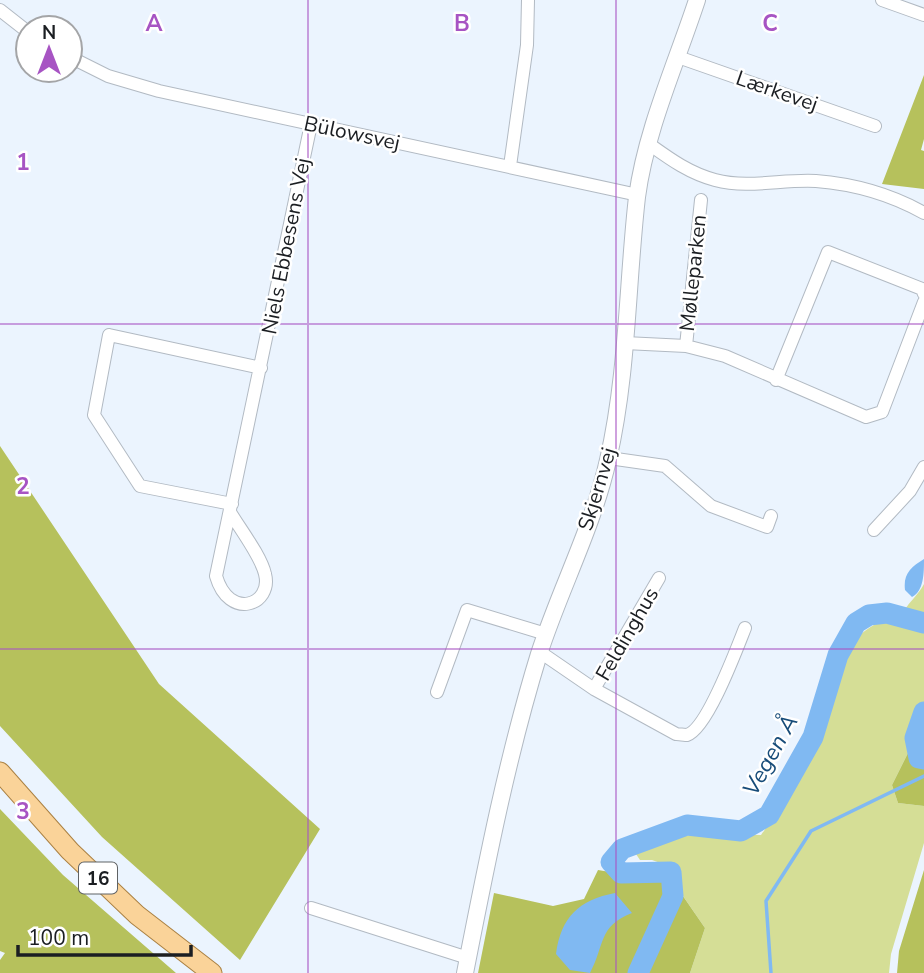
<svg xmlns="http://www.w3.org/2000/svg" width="924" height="973" font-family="'Nunito Sans',sans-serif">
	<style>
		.green { fill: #d5de96 }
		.forest { fill: #b6c15c }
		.water { fill: #80b9f2 }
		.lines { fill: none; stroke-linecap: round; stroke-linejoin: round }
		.stream { stroke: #80b9f2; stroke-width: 3.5 }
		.river { stroke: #80b9f2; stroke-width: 21 }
		.minor-casing { stroke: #b2bac3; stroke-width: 14 }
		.tertiary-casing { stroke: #b2bac3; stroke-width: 18 }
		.primary-casing { stroke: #aa8143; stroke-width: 21 }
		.minor { stroke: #fff; stroke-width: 12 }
		.tertiary { stroke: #fff; stroke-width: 16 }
		.primary { stroke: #fad399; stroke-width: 19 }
		.grid { fill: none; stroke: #a754c3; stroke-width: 2; stroke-opacity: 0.55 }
		.labels { text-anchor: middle; stroke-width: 5; stroke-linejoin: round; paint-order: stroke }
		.shield { fill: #fff; stroke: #5f6264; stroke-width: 2 }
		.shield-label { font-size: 19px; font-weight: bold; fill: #1b1e22 }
		.street-label { font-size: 21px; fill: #1b1e22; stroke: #fff }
		.water-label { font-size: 23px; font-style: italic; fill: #174c79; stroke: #fff }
		.grid-label { font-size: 23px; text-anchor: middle; font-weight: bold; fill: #a754c3; stroke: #fff; stroke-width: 5; stroke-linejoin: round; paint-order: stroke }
	</style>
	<rect width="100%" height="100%" fill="#ebf4fe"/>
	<path class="green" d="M 924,584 L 924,617 L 904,611 C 910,601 918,595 924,584 Z
		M 883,621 L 924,630 L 924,704 L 917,716 L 910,749 L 892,785 L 898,803 L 924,806 L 924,843 L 891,954 L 889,973 L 690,973 L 705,928 L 681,893 L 677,869 L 652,860 L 640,860 L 634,851 L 639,846 L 694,834 L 761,835 C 783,805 803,770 818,737 C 837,695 834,639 883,621 Z"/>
	<path class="forest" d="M 924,75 L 924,139 L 921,150 L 924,151 L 924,189 L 882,184 Z
		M 0,446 L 159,684 L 320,829 L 240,960 L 102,837 L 0,726 Z
		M 910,749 L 916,765 L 924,767 L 924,806 L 898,803 L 892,785 Z
		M 0,809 L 63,875 L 176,973 L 0,973 L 0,960 L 5,953 L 0,951 Z
		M 598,870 L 622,874 L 665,870 L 705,928 L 690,973 L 478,973 L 494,893 L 553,906 L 584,899 Z
		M 924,870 L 924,973 L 897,973 L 899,951 Z"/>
	<path class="water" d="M 924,559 C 924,573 924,591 912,597 L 905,590 C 903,574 911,567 924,559 Z
		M 615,893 L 632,913 C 598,926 605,945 590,973 L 570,970 L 556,954 C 561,917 579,900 615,893 Z"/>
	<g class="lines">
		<path class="stream" d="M 771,973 L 766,901 L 811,831 L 924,776"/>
		<path class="river" d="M 924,712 L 915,738 L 919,758 L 924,759
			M 638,973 L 673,896 L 671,872 L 621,873 L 611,862 L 622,849 L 687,825 L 741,831 L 769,815 L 813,737 L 838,655 L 856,623 L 869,615 L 887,613 L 924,623"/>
		<g class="minor-casing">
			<path id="minor" d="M 882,0 L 924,15
				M 0,10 L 28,32
				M 70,57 L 108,76 L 159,91 L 638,195
				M 678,57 L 875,126
				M 649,144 C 670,159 689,173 715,180 C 749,189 782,179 816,181 C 854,184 892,195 924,213
				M 510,166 L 527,45 L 528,0
				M 625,343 L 686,346 L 725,356 L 866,417 L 882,412 L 924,302
				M 686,346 L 701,200
				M 776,380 L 828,252 L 922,289 L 924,294
				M 609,458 L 665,466 L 711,506 L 767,527 L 771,516
				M 232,504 L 140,486 L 94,415 L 109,335 L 261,368
				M 230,512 C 240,529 261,556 265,574 C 273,605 229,621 216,576 L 311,124
				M 874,530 L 910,491 L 924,467
				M 540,652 L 594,689 L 676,734 C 677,734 686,735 687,735 C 707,729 737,648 745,628
				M 594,689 L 659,578
				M 437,692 L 467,610 L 546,634
				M 311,908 L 468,958"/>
		</g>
		<g class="tertiary-casing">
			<path id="tertiary" d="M 465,973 C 486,866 507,758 539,654 C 560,589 593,527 608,460 C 628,373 627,284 637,197 C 646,130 676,64 697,0"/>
		</g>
		<g class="primary-casing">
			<path id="primary" d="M 0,772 L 70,851 L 137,915 L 212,973"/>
		</g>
		<use href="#minor" class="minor"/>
		<use href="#tertiary" class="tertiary"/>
		<use href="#primary" class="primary"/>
	</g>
	<path class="grid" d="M 308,0 L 308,973M 616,0 L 616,973M 0,324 L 924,324M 0,649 L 924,649"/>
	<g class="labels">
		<rect class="shield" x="79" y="862.5" width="38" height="31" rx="5"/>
		<g class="shield-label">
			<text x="98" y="885">16</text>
		</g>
		<g class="street-label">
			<text transform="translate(777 91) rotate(19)" y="7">Lærkevej</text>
			<text transform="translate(352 133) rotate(12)" y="7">Bülowsvej</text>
			<text transform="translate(286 246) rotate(-79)" y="7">Niels Ebbesens Vej</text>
			<text transform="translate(693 273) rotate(-84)" y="7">Mølleparken</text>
			<text transform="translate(597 489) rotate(-73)" y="7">Skjernvej</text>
			<text transform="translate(627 634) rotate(-60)" y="7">Feldinghus</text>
		</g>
		<g class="water-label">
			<text transform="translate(770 755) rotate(-61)" y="8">Vegen Å</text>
		</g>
	</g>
	<g class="grid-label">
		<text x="154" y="31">A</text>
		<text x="462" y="31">B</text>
		<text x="770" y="31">C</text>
		<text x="23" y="170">1</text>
		<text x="23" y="494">2</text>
		<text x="23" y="819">3</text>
	</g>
	<g transform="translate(49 49)"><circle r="33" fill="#ffffff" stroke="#a4a5a7" stroke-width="2"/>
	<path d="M0-5L12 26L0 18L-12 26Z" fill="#a754c3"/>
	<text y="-10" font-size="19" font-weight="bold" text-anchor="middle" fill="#1b1e22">N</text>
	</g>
	<path d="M18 945v10h173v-10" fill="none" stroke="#1b1e22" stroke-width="3.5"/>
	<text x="28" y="945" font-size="21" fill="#1b1e22" stroke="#ffffff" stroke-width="5" paint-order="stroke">100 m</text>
</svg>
